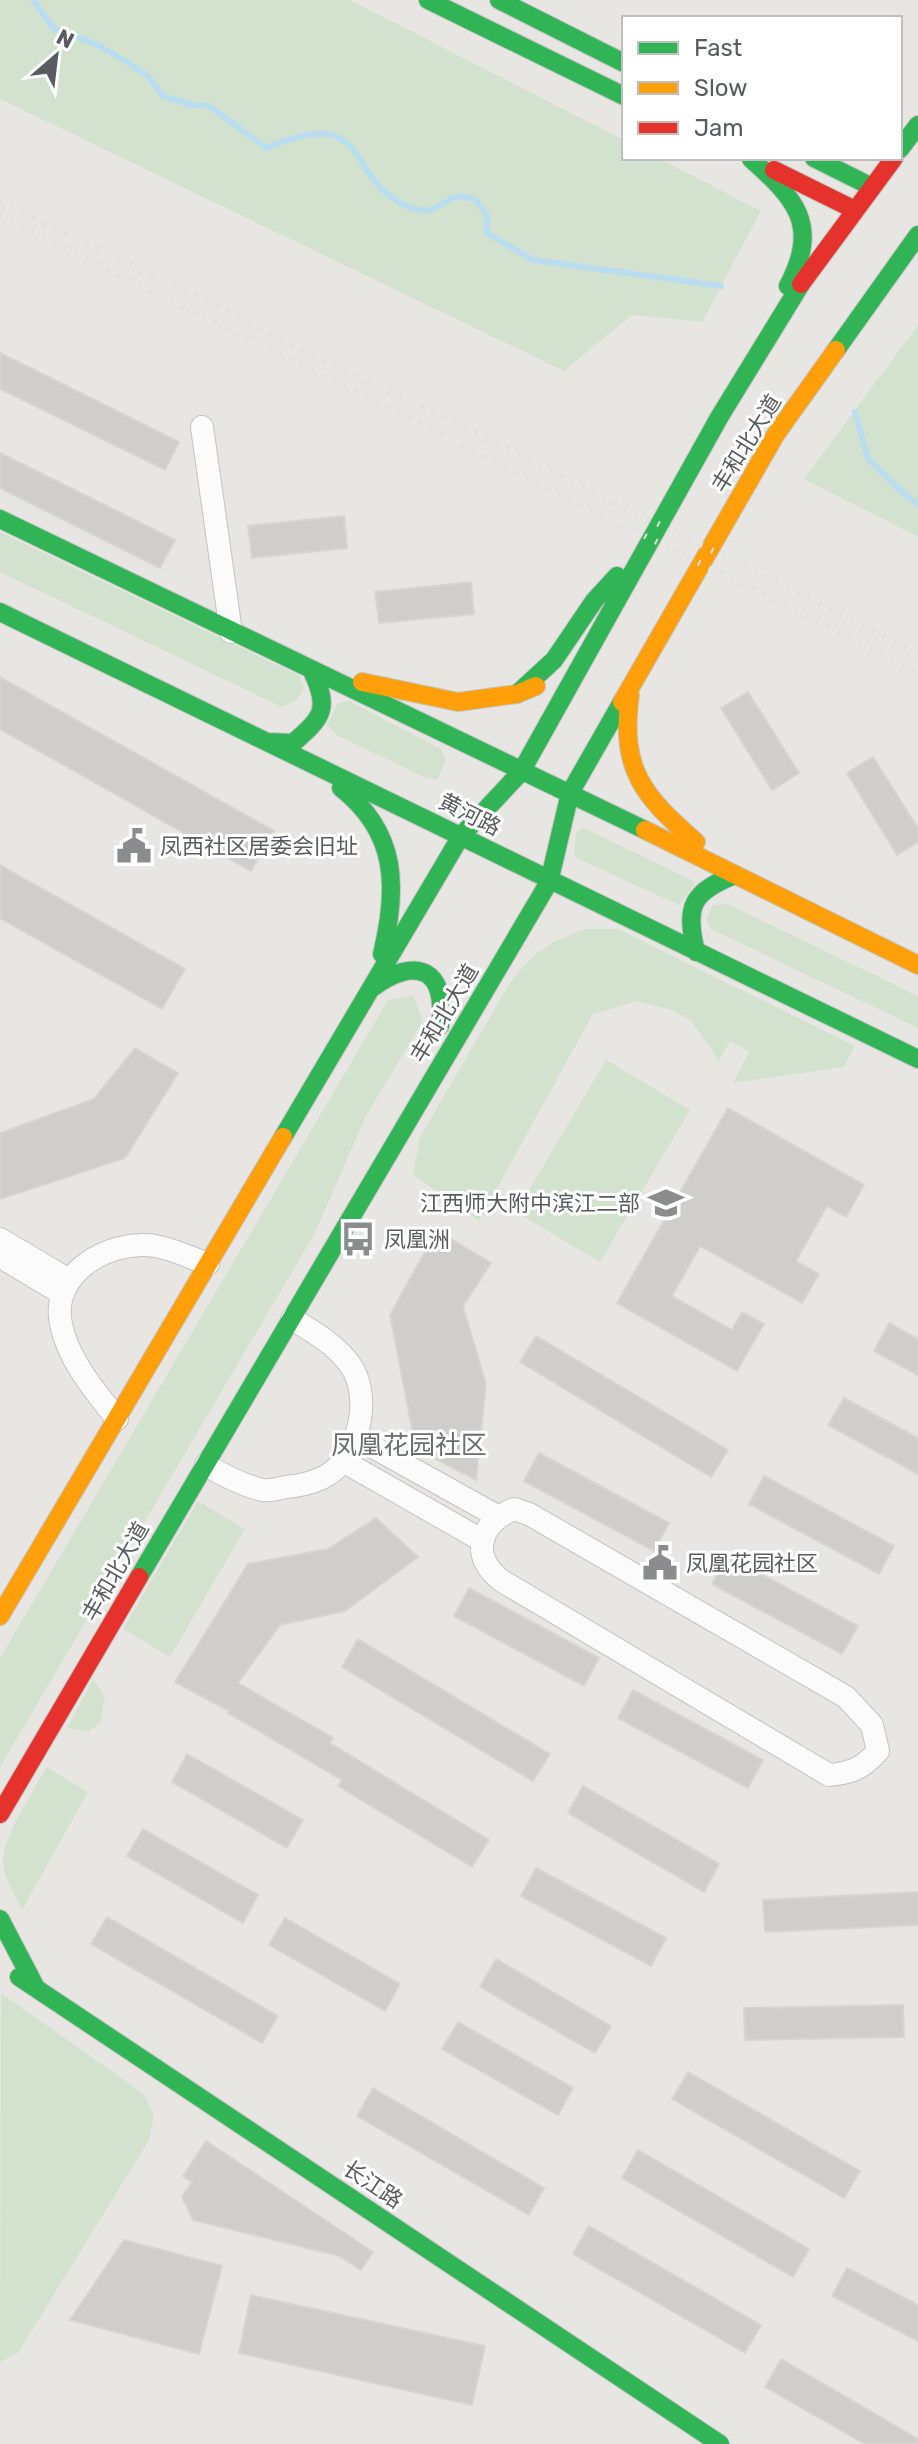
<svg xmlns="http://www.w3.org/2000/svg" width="918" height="2444" font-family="Rubik,'Noto Sans SC',sans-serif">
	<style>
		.green { fill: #d3e2cf }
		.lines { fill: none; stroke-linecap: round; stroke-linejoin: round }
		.stream { stroke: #baddef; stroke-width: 6 }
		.building { fill: #cfcecb; stroke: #d7d5d2; stroke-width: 2 }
		.street-casing { stroke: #c4c3c3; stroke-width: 24 }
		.fast-casing { stroke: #c4c4c4; stroke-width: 20 }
		.slow-casing { stroke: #c4c4c4; stroke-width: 20 }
		.jam-casing { stroke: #c4c4c4; stroke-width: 20 }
		.street { stroke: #fcfbfb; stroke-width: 22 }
		.fast { stroke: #30b455; stroke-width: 18 }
		.slow { stroke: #ff9f0a; stroke-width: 18 }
		.jam { stroke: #e5322d; stroke-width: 18 }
		.rail { stroke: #e0e0df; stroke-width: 6; stroke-dasharray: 2 10; stroke-linecap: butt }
		.labels { text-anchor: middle; stroke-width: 6; stroke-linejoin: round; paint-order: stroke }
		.street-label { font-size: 22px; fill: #595c5f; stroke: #fff }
		.poi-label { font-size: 22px; fill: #595c5f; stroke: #fff; text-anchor: start }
		.quarter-label { font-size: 26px; fill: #6a6e71; stroke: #fff }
	</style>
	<rect width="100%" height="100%" fill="#e8e6e2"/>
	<path class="green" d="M 0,0 L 350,0 L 624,140 L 624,158 L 658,158 L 761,211 L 702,322 L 632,315 L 564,371 L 0,99 Z
		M 918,325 L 918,537 L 804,479 Z
		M 0,532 L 300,676 L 304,688 L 296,701 L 282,707 L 0,572 Z
		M 349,701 L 441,749 L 446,760 L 437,780 L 423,777 L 337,735 L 327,725 L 338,703 Z
		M 584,828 L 696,882 L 679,905 L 574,857 L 576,833 Z
		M 728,904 L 918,996 L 918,1028 L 711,929 L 706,919 L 713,905 Z
		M 585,929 L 618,929 L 855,1046 L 844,1067 L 733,1083 L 749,1052 L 730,1041 L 719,1061 L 691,1021 L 672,1010 L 637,1001 L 593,1014 L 479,1221 L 413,1175 L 420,1137 L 510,983 C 536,950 547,943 585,929 Z
		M 413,996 L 423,1021 L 366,1116 L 315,1233 L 0,1767 L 0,1658 L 388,1000 Z
		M 606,1060 L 690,1110 L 600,1262 L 516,1212 Z
		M 198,1501 L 245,1529 L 170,1657 L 123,1629 Z
		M 93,1679 L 105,1697 L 100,1723 L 88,1732 L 67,1728 Z
		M 46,1767 L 88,1792 L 22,1910 C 15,1895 5,1880 3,1864 C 0,1840 35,1790 46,1767 Z
		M 1,1993 L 144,2094 L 154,2116 L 149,2140 L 18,2353 L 0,2362 Z"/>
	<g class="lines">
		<path class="stream" d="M 33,0 L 53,28 L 100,46 L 125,61 L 148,76 L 163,96 L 187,104 L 209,106 L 267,148 C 378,100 341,186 415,209 C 435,215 440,202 455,197 C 460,196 469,198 474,198 L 487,215 L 487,233 L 533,260 L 721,286
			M 855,412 L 868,459 L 909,498 L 918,504"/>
	</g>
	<path class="building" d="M 0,353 L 179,442 L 165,470 L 0,389 Z
		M 0,453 L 175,540 L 160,568 L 0,488 Z
		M 344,516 L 347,548 L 252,558 L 248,526 Z
		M 471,582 L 474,614 L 379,623 L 375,592 Z
		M 0,677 L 274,831 L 251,871 L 0,729 Z
		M 748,692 L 799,773 L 772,790 L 721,708 Z
		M 873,757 L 918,828 L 918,842 L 897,855 L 847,773 Z
		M 0,865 L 185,969 L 162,1009 L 0,918 Z
		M 135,1048 L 178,1073 L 125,1158 L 0,1199 L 0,1133 L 94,1099 Z
		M 728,1108 L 864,1185 L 846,1217 L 827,1206 L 796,1261 L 819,1274 L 802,1303 L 700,1246 L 672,1296 L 732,1330 L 742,1312 L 764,1324 L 737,1371 L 617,1303 Z
		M 437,1230 L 491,1263 L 463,1306 L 486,1384 L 476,1480 L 416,1449 L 390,1315 Z
		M 889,1323 L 918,1339 L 918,1375 L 874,1351 Z
		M 536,1336 L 728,1450 L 711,1477 L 520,1362 Z
		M 844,1398 L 918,1438 L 918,1474 L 828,1425 Z
		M 539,1453 L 669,1523 L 654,1551 L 524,1481 Z
		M 764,1476 L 894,1546 L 879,1574 L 749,1504 Z
		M 376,1518 L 418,1557 L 345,1611 L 280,1625 L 238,1683 L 333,1738 L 330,1743 L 489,1840 L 472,1867 L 338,1786 L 342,1780 L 228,1713 L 229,1711 L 175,1682 L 248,1564 L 328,1549 Z
		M 727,1556 L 858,1626 L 842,1654 L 712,1584 Z
		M 469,1588 L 599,1658 L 584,1686 L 454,1616 Z
		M 358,1639 L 550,1754 L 533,1781 L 342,1667 Z
		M 633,1690 L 763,1760 L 748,1788 L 618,1718 Z
		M 187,1754 L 303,1820 L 287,1848 L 172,1782 Z
		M 583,1786 L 719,1864 L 704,1892 L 568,1813 Z
		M 143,1829 L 258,1895 L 243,1923 L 127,1856 Z
		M 536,1868 L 666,1938 L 651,1966 L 521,1896 Z
		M 918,1892 L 918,1925 L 765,1932 L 763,1900 Z
		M 107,1917 L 278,2016 L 262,2043 L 91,1944 Z
		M 285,1918 L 400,1984 L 385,2011 L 269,1945 Z
		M 496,1959 L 611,2026 L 595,2053 L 480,1987 Z
		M 903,2005 L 904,2037 L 745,2040 L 744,2008 Z
		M 458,2022 L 573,2088 L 558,2115 L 442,2049 Z
		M 688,2072 L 860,2171 L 844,2198 L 672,2099 Z
		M 373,2088 L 544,2188 L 529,2215 L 357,2116 Z
		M 206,2141 L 373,2252 L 361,2270 L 339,2256 L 193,2220 L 182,2197 L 192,2182 L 183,2176 Z
		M 638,2150 L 809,2249 L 793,2277 L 622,2178 Z
		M 589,2226 L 761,2325 L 745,2353 L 573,2254 Z
		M 124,2240 L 222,2266 L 199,2354 L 70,2320 Z
		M 847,2268 L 918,2305 L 918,2341 L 832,2296 Z
		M 251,2295 L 485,2346 L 472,2405 L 239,2353 Z
		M 781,2359 L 918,2439 L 918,2444 L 865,2444 L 765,2387 Z"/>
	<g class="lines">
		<g class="street-casing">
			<path id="street" d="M 202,427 L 231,632
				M 0,1239 L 69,1280
				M 1,1257 L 63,1294
				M 117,1419 C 95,1391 68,1360 61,1324 C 50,1272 111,1239 155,1246 C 173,1249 191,1258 208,1264
				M 355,1437 L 497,1516
				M 343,1461 L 483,1541
				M 206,1465 C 223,1475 242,1485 262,1490 C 269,1491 278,1489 286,1487 C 298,1486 311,1483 322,1478 C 354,1463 368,1414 358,1381 C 350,1353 316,1333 292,1319
				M 514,1509 L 529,1514 L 846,1697 L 872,1725 L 878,1751 C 863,1768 852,1773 829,1775 L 502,1581 C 470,1557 478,1524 514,1509 Z"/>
		</g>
		<g class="fast-casing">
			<path id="fast" d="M 428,0 L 624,96
				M 499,0 L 624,63
				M 900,149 L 918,125
				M 814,158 L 872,187
				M 751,159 C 796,199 820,225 788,286
				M 836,350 L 918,235
				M 0,519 L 645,830
				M 0,612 L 918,1059
				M 517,694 L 554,660 L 594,601 L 617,576
				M 267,742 L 293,743 C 323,717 330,709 312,671
				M 341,788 C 398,833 398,888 382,954
				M 696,952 C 685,907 691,892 735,875
				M 372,988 C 416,955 448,969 440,1026
				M 283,1137 L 461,836 L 521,772 L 720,416 L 801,284
				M 139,1577 L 549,882 L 570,793 L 622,702
				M 0,1919 L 36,1988
				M 19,1977 L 720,2444"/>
		</g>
		<g class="slow-casing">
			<path id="slow" d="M 362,682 L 458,702 L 517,694 L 536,686
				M 630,695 C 620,769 642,795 696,842
				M 622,702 L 776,434 L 836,350
				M 645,830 L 918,965
				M 0,1616 L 283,1137"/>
		</g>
		<g class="jam-casing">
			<path id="jam" d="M 774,170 L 855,210
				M 801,284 L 894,158
				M 0,1814 L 139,1577"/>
		</g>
		<use href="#street" class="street"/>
		<use href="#fast" class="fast"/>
		<use href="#slow" class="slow"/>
		<use href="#jam" class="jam"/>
		<path class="rail" d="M 0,202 L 417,404 L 918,653
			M 0,215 L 918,672"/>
	</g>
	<defs>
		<g id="civic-bare" transform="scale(2.76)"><path d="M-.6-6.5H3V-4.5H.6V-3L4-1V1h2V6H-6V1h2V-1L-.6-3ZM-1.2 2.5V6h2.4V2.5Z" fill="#8b8c8d" stroke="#fff" stroke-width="2.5" paint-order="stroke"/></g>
		<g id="school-bare" transform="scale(2.76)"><path d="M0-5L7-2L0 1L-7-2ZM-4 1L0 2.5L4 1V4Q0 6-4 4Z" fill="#8b8c8d" stroke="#fff" stroke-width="2.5" paint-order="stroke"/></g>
		<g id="bus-bare" transform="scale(2.76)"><path d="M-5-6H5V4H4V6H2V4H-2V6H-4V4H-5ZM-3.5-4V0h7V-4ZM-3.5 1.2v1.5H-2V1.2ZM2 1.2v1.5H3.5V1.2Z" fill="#8b8c8d" stroke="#fff" stroke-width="2.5" paint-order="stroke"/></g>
	</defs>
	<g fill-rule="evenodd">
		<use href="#civic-bare" x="134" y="846"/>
		<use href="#school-bare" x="666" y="1203"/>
		<use href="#bus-bare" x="358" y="1239"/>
		<use href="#civic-bare" x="660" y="1563"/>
	</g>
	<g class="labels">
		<g class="street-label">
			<text transform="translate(746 443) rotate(-58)" y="8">丰和北大道</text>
			<text transform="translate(470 814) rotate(27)" y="8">黄河路</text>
			<text transform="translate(444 1013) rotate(-59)" y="8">丰和北大道</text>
			<text transform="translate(115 1571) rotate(-60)" y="8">丰和北大道</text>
			<text transform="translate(373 2184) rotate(34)" y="8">长江路</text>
		</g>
		<g class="poi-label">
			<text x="160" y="854">凤西社区居委会旧址</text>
			<text x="640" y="1211" text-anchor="end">江西师大附中滨江二部</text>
			<text x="384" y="1247">凤凰洲</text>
			<text x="686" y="1571">凤凰花园社区</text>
		</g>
		<g class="quarter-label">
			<text x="409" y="1454">凤凰花园社区</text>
		</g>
	</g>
	<rect x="622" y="16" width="280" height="144" fill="#ffffff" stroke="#bdbebf" stroke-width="2"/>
	<rect x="638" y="42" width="40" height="12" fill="#30b455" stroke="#bdbebf" stroke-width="2"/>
	<text x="694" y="56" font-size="24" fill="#595c5f">Fast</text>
	<rect x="638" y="82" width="40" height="12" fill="#ff9f0a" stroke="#bdbebf" stroke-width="2"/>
	<text x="694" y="96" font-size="24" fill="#595c5f">Slow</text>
	<rect x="638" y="122" width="40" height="12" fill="#e5322d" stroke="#bdbebf" stroke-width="2"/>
	<text x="694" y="136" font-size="24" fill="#595c5f">Jam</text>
	<g transform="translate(56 56) rotate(28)" stroke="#ffffff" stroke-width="6" paint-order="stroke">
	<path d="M0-6L14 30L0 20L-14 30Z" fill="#595c5f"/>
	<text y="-12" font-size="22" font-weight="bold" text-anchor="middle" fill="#595c5f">N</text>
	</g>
</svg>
